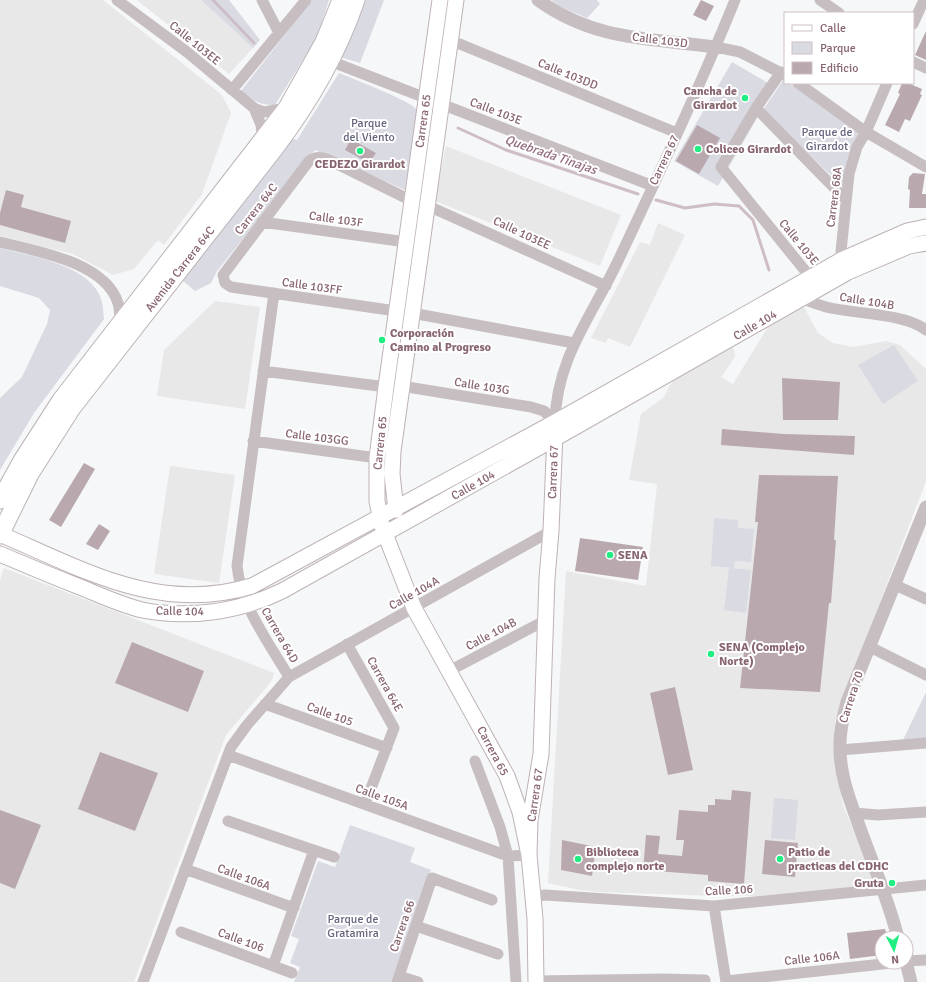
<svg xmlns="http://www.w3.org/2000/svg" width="926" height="982" font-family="Signika,sans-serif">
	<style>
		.built { fill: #e8e8e9 }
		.green { fill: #d9dae2 }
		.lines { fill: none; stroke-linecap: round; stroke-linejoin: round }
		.stream { stroke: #cebdc5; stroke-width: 3 }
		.building { fill: #b9a9af }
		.secondary-casing { stroke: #beb2b6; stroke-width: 17 }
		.primary-casing { stroke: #bdb3b7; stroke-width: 19 }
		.minor { stroke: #c7bec1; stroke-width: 11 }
		.tertiary { stroke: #c7bec1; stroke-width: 13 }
		.secondary { stroke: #fff; stroke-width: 15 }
		.primary { stroke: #fff; stroke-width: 17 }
		.poi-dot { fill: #20ed82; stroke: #fff; stroke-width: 1.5 }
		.labels { text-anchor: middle; stroke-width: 4; stroke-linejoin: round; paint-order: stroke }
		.street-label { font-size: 12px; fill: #886570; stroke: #fff }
		.poi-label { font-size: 12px; font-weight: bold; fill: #886570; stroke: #fff; text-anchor: start }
		.park-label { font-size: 12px; fill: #66657e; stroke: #fff }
		.water-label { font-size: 13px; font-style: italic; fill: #926b7e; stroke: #fff }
	</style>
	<rect width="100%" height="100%" fill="#f5f7f8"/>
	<path class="built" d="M 0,0 L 103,0 L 222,95 L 231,113 L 202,194 L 164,245 L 158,240 L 134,269 L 113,275 L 73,254 L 0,236 Z
		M 137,0 L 201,0 L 253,48 L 229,74 Z
		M 446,146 L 621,215 L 600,266 L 435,201 Z
		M 658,223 L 685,235 L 630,347 L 608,338 L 606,343 L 591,338 L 640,242 L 650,245 Z
		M 215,301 L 260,307 L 245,409 L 157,396 L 164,350 Z
		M 804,307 L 818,333 L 833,343 L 853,347 L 886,341 L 900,345 L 926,369 L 926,481 L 835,721 L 834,740 L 836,763 L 843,805 L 876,885 L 760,896 L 716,896 L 599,892 L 580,890 L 548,883 L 566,571 L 646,586 L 657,484 L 629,480 L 641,414 L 664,397 L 670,385 L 681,372 L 730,346 L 734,349 L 735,357 L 721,377 L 733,384 L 769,325 Z
		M 170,466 L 235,475 L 219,583 L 154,574 Z
		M 4,568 L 274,673 L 272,680 L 265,689 L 226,735 L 134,982 L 0,982 L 0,580 Z"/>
	<path class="green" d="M 201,0 L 229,0 L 260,40 L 253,48 Z
		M 312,0 L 329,0 L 317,37 L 275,105 C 260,105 252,100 241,91 Z
		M 362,0 L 384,0 L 360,63 L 340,57 Z
		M 551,0 L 597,0 L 600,4 L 587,18 L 561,7 Z
		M 732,62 L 775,87 L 718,186 L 674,161 Z
		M 339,73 C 353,79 412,101 417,110 L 405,190 L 315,150 L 217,271 L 211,283 L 195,291 L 181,279 L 291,138 L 297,140 Z
		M 784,79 L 785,83 L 789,83 L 861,134 L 844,188 L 763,110 Z
		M 0,248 C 30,256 84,264 99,294 C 103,302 103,310 104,319 L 34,413 L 0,470 L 0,398 L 22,377 L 47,324 L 50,310 L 39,298 L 0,286 Z
		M 894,345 L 918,381 L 883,404 L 858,365 Z
		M 714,518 L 738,520 L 738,528 L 754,529 L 751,562 L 735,561 L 734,568 L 711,566 Z
		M 729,568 L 751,570 L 746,613 L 724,610 Z
		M 926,692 L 926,738 L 903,740 Z
		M 774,798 L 798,800 L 795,840 L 771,838 Z
		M 350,825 L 415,848 L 410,862 L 431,870 L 391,982 L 294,982 L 300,967 L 290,963 L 299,939 L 291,936 L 318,861 L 335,867 Z"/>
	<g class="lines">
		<path class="stream" d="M 213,0 L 254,43
			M 458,128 L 506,150 L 638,194
			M 656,200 L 685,208 L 714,204 L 739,206 L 753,220 L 769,270"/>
	</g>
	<path class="building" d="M 701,0 L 714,6 L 706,21 L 693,15 Z
		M 926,31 L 926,60 L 915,55 Z
		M 902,83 L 908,83 L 922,89 L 920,94 L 922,95 L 910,121 L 905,119 L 899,132 L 885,125 L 900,94 L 898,93 Z
		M 697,125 L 720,138 L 699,174 L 676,161 Z
		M 351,139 L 376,153 L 369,163 L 345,150 Z
		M 913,173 L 925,174 L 922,194 L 926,194 L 926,208 L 909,208 L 910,190 L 908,189 L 909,177 Z
		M 6,190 L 24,195 L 21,207 L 71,221 L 65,243 L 0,225 L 0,213 Z
		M 782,378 L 840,382 L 838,420 L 783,420 Z
		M 722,429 L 784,434 L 855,436 L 854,455 L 721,445 Z
		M 84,463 L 95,469 L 61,527 L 49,520 Z
		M 759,475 L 838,476 L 834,540 L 836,540 L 831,603 L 829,603 L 820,692 L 740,688 L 758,522 L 755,522 Z
		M 99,524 L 110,531 L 98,550 L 86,544 Z
		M 580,538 L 643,547 L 638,580 L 575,571 Z
		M 132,642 L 204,671 L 188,712 L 115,683 Z
		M 675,687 L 693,770 L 668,775 L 650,693 Z
		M 100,752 L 158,773 L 135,831 L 78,809 Z
		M 732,790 L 751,792 L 744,884 L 708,881 L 708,875 L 643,870 L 646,835 L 660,836 L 658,854 L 682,856 L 684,840 L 676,840 L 679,810 L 708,812 L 708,805 L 715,805 L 715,799 L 731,800 Z
		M 0,810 L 41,825 L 15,889 L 0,883 Z
		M 562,840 L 596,847 L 592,876 L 561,870 Z
		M 765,840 L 798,843 L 795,877 L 762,874 Z
		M 885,929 L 888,938 L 882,938 L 882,955 L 850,959 L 847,933 Z"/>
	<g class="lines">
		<g class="secondary-casing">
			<path id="secondary" d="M 440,0 L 386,387 L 377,458 L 377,501 L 382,526 L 414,608 L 507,776 L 520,812 L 529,855
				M 396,510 L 392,474 L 393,451 L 456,0
				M 0,534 C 84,570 159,614 252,586 L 555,422 L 843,259 L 907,231 L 926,227
				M 0,554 C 28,566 57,578 85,589 C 104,597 122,605 142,610 C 189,619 239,612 282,591 L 554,439 L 848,272 L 909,246 L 926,243
				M 536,982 L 535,919 L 529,855 L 530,820 L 541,754 L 547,578 L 551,531 L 555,433"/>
		</g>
		<g class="primary-casing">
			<path id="primary" d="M 0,500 L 23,459 L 61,400 L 287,108 L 324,42 L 341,0
				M 0,535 L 30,474 L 72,408 L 275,148 C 309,103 338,53 356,0"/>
		</g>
		<path class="minor" d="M 117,0 L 187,52 L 254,108 L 264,112 L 287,108
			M 262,0 L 279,33
			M 820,0 L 839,13
			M 913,24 L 924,0
			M 450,40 L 677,133
			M 716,47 L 740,52 L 785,75
			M 330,61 L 653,186
			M 913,62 L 926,68
			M 781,72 L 756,108 L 721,167 L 811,278
			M 798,83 L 866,132 L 926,167
			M 232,90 L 306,0
			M 254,108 L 261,125 L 263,141
			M 756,108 L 846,200
			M 426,205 L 606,286
			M 262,222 L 406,242
			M 0,242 C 36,251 105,262 118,303 C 120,310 120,317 120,324
			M 845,265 L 841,251 L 849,174 L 857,147 L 866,132 L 887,83
			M 274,293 L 237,566 C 241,606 269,643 289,677
			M 803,298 C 810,303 818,304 826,307 C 853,314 905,313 926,330
			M 396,311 L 231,287 L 225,283 L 223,275 L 309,161 C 316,156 321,157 329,160 L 412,201
			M 412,313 L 574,343
			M 263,371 L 386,387
			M 401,386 L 531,407 L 544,411 L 555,422
			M 555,422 C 556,360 591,317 617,263 C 658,176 699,89 735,0
			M 253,441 L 377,458
			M 895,585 L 926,599
			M 347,644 L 394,728 L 365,804
			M 870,647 L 926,675
			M 449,671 L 546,620
			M 265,704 L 387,748
			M 840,750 L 926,743
			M 228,755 L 508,856 L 529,855
			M 475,761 L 500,827 L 508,856 L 516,982
			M 854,813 L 878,815 L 926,812
			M 228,821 L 334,857
			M 185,869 L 294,908
			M 533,897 L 545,895 L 714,906 L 926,885
			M 714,906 L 726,982
			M 416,926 L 498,954
			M 181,932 L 292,973
			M 906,961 L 926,960
			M 273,966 L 314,850
			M 399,976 L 418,982
			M 536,981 L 662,979 L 705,980
			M 726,981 L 901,962
			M 143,982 L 231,747 L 247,725 L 289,677 L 551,531
			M 397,982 L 432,878 L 492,900"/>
		<path class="tertiary" d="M 538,0 C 595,41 649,38 716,47
			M 898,938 C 888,898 871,860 857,820 C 849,798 840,774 840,749 C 839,733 843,717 847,702 L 926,507
			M 906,962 L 911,982"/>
		<use href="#secondary" class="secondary"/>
		<use href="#primary" class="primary"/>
	</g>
	<g class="poi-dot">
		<circle cx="745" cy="98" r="4"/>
		<circle cx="698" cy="149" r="4"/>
		<circle cx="360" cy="151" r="4"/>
		<circle cx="382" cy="340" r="4"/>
		<circle cx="610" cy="555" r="4"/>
		<circle cx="711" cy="654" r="4"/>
		<circle cx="578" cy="859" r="4"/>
		<circle cx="780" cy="859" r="4"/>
		<circle cx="892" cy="883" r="4"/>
	</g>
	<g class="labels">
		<g class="street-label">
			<text transform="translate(660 40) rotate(7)" y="4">Calle 103D</text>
			<text transform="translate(195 43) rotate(39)" y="4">Calle 103EE</text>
			<text transform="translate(568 74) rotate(22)" y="4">Calle 103DD</text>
			<text transform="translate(496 111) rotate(21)" y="4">Calle 103E</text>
			<text transform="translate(423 121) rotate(-82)" y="4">Carrera 65</text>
			<text transform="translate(664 160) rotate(-65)" y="4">Carrera 67</text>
			<text transform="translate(834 197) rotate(-83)" y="4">Carrera 68A</text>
			<text transform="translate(256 209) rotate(-52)" y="4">Carrera 64C</text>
			<text transform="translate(336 219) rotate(8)" y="4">Calle 103F</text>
			<text transform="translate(522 233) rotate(25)" y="4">Calle 103EE</text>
			<text transform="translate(799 242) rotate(51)" y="4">Calle 103E</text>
			<text transform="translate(180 269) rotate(-52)" y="4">Avenida Carrera 64C</text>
			<text transform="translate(312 286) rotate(8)" y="4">Calle 103FF</text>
			<text transform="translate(867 301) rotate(9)" y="4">Calle 104B</text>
			<text transform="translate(755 325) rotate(-30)" y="4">Calle 104</text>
			<text transform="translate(482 386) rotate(9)" y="4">Calle 103G</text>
			<text transform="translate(317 437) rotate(7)" y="4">Calle 103GG</text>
			<text transform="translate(380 443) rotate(-84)" y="4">Carrera 65</text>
			<text transform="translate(553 472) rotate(-88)" y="4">Carrera 67</text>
			<text transform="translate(473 485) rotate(-29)" y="4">Calle 104</text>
			<text transform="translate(414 593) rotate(-29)" y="4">Calle 104A</text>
			<text transform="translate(180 611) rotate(1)" y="4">Calle 104</text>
			<text transform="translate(491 634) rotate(-28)" y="4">Calle 104B</text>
			<text transform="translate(280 635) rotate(60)" y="4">Carrera 64D</text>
			<text transform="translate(385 684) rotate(61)" y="4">Carrera 64E</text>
			<text transform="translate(851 697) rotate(-72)" y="4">Carrera 70</text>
			<text transform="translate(330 714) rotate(20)" y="4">Calle 105</text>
			<text transform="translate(493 751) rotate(62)" y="4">Carrera 65</text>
			<text transform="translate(535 795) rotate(-82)" y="4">Carrera 67</text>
			<text transform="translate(382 797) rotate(20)" y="4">Calle 105A</text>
			<text transform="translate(244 877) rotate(20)" y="4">Calle 106A</text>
			<text transform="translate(729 890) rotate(-3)" y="4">Calle 106</text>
			<text transform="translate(402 926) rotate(-71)" y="4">Carrera 66</text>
			<text transform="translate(241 940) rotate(20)" y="4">Calle 106</text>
			<text transform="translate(812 958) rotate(-6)" y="4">Calle 106A</text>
		</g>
		<g class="poi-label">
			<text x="737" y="95" text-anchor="end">Cancha de<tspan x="737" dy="14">Girardot</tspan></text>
			<text x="706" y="153">Coliceo Girardot</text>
			<text x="360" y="168" text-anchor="middle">CEDEZO Girardot</text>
			<text x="390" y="337">Corporación<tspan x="390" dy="14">Camino al Progreso</tspan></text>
			<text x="618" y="559">SENA</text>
			<text x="719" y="651">SENA (Complejo<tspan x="719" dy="14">Norte)</tspan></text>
			<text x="586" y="856">Biblioteca<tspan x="586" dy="14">complejo norte</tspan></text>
			<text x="788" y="856">Patio de<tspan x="788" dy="14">practicas del CDHC</tspan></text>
			<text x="884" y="887" text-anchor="end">Gruta</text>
		</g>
		<g class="park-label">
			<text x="369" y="127">Parque<tspan x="369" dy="14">del Viento</tspan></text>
			<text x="827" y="136">Parque de<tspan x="827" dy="14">Girardot</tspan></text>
			<text x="353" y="923">Parque de<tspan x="353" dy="14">Gratamira</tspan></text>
		</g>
		<g class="water-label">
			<text transform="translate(551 154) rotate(19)" y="5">Quebrada Tinajas</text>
		</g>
	</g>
	<rect x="784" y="12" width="130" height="72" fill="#ffffff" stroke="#cfc1c6"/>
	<rect x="792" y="25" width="20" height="6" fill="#ffffff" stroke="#cfc1c6"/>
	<text x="820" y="32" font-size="12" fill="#886570">Calle</text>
	<rect x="792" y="42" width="20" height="12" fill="#d9dae2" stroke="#cfc1c6"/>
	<text x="820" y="52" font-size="12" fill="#886570">Parque</text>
	<rect x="792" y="62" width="20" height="12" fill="#b9a9af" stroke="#cfc1c6"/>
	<text x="820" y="72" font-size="12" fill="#886570">Edificio</text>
	<g transform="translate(894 950) rotate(174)"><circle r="19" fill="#ffffff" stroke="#cfc1c6"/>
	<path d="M0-3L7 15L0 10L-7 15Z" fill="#20ed82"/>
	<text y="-6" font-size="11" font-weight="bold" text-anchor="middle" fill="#886570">N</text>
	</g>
</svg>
